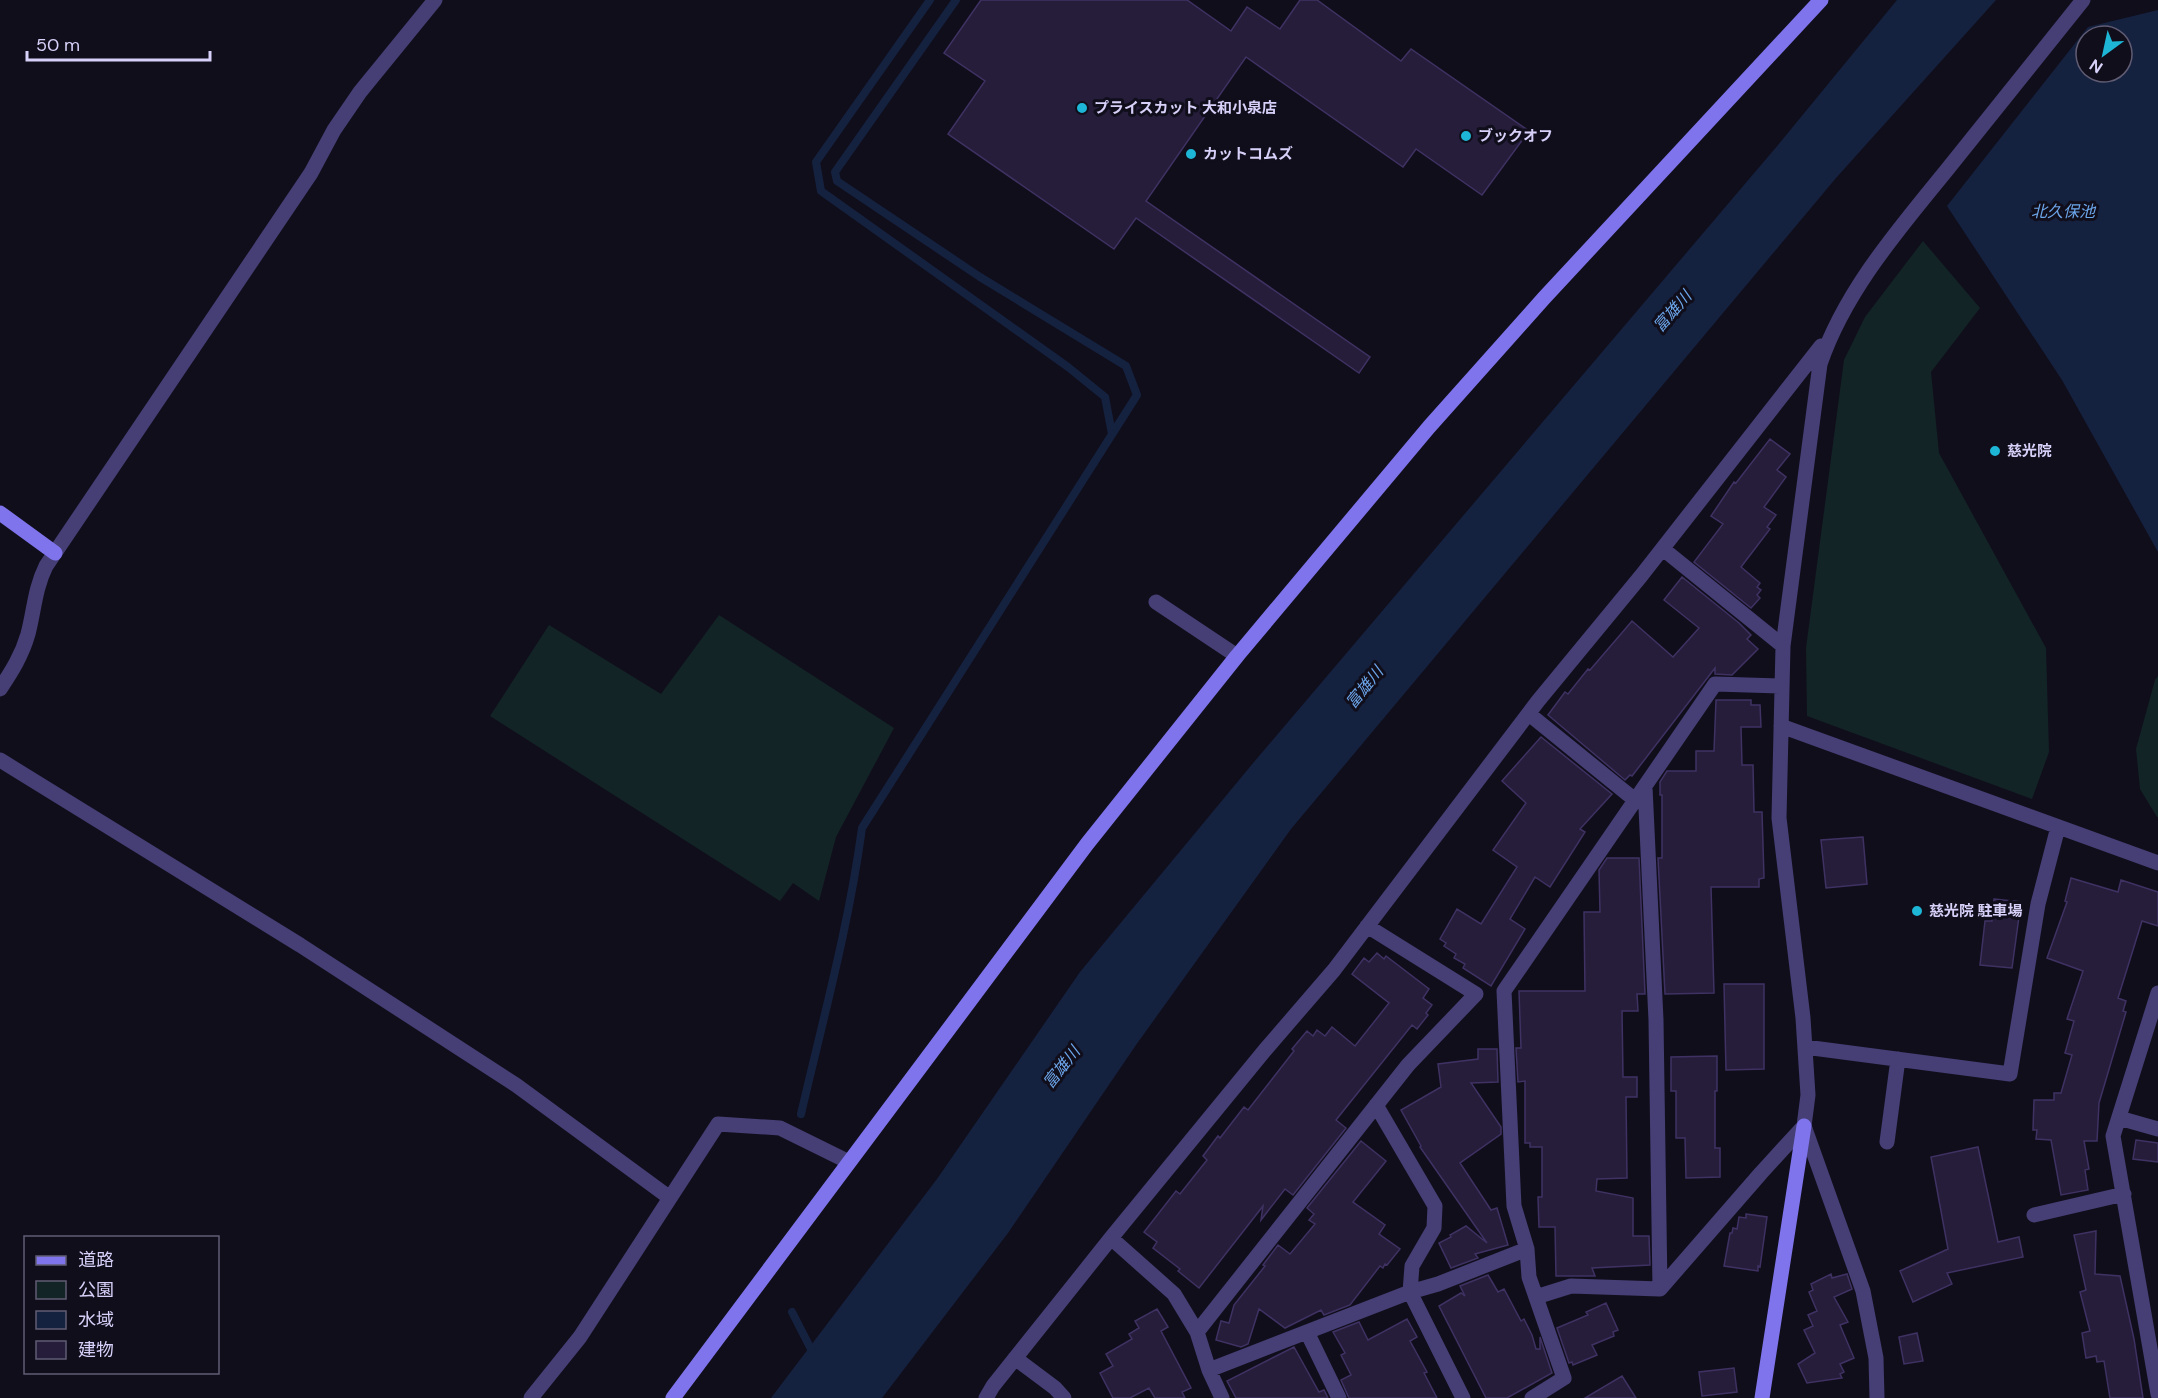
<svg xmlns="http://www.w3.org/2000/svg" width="2158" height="1398" font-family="'DM Sans','Noto Sans JP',sans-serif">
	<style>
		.green { fill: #122425 }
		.water { fill: #15223f; fill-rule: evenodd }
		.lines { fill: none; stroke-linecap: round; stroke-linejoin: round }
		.stream { stroke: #15223f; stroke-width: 8 }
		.building { fill: #251d3a; stroke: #3f3263; stroke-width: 1.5 }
		.street { stroke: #453f75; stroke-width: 15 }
		.secondary { stroke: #7f74eb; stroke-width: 15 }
		.poi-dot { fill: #1eb6d6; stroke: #110e1c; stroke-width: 2 }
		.labels { text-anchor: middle; stroke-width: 6; stroke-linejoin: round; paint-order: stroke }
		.poi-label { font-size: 15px; font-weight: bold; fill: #d7d0f8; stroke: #110e1c; text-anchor: start }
		.water-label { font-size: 16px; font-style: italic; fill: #6ca6ea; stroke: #110e1c }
	</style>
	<rect width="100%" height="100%" fill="#110e1c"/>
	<path class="green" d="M 1923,241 L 1980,308 L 1931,372 L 1939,453 L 2046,648 L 2049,752 L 2032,799 L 1807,716 L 1806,648 L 1844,360 L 1865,317 Z
		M 719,615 L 894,728 L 836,837 L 819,901 L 793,883 L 780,901 L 490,716 L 549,625 L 661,694 Z
		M 2158,676 L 2158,817 L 2157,817 L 2140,789 L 2136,749 L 2155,680 Z"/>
	<path class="water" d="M 1897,0 L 1996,0 L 1836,178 L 1291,829 L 1136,1045 L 1008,1233 L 882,1398 L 771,1398 L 937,1179 L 1080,972 L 1254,762 L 1778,145 Z
		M 2158,10 L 2158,552 L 2062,380 L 1947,206 L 2088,27 ZM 2086,36 L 2122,36 L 2122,72 L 2086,72 Z"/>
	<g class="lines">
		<path class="stream" d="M 930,0 L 816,162 L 821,191 L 1068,367 L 1105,397 L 1112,434
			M 801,1114 C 823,1019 849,925 862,828 L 1137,395 L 1126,366 L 980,277 L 837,181 L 835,172 L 956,0
			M 792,1312 L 814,1355"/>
	</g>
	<path class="building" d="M 981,0 L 1187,0 L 1231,31 L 1247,7 L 1280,29 L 1300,0 L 1317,0 L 1401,61 L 1411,49 L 1529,131 L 1482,195 L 1416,149 L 1403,167 L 1246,57 L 1146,201 L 1370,357 L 1359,373 L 1136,218 L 1114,249 L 948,134 L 985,81 L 944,53 Z
		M 1770,439 L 1790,454 L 1777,470 L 1786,477 L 1764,507 L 1776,515 L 1767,527 L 1770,529 L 1741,567 L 1760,583 L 1757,587 L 1761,590 L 1757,595 L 1760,598 L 1751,608 L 1694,562 L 1723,524 L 1711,516 L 1734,482 L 1736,483 Z
		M 1682,577 L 1739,623 L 1751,635 L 1747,639 L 1758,649 L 1732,675 L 1715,674 L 1715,668 L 1632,776 L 1630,775 L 1625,780 L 1548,715 L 1565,692 L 1568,694 L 1588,669 L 1590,670 L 1632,621 L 1673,657 L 1699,628 L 1664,600 Z
		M 1716,700 L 1751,700 L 1751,705 L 1760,705 L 1761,727 L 1741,727 L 1742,765 L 1753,765 L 1754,812 L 1762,812 L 1764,878 L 1759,879 L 1759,887 L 1711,887 L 1714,993 L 1665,994 L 1658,858 L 1662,858 L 1662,795 L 1660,795 L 1660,782 L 1667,771 L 1696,771 L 1696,751 L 1714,751 Z
		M 1541,737 L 1612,794 L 1580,829 L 1585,832 L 1550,887 L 1535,877 L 1510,919 L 1525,929 L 1491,986 L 1463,968 L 1465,964 L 1454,958 L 1456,954 L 1444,946 L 1446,943 L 1440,939 L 1457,909 L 1481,924 L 1517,867 L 1493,850 L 1526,803 L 1502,781 Z
		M 1863,837 L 1867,884 L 1826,888 L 1821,840 Z
		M 1607,858 L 1639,858 L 1645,994 L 1637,994 L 1638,1011 L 1622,1011 L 1623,1077 L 1637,1077 L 1637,1097 L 1626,1097 L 1627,1178 L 1597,1179 L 1596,1191 L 1633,1198 L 1633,1236 L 1649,1236 L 1650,1265 L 1592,1268 L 1595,1276 L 1556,1276 L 1555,1227 L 1539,1227 L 1538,1197 L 1542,1197 L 1542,1147 L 1530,1147 L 1530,1143 L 1525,1143 L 1525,1081 L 1518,1082 L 1516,1048 L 1521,1048 L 1519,991 L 1585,991 L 1584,912 L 1600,912 L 1599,870 Z
		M 2071,878 L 2118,892 L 2121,880 L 2158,892 L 2158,926 L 2142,921 L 2118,998 L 2126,1001 L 2123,1011 L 2126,1012 L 2099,1103 L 2097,1141 L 2084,1141 L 2089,1169 L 2085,1170 L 2088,1190 L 2061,1195 L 2051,1140 L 2036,1139 L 2037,1130 L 2033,1130 L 2034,1100 L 2054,1100 L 2054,1093 L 2061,1093 L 2072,1055 L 2065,1053 L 2074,1021 L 2067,1019 L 2083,971 L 2047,958 L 2067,902 L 2065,901 Z
		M 1994,899 L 2021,902 L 2012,968 L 1980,965 L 1985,921 L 1992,921 Z
		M 1377,953 L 1384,959 L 1386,956 L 1429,989 L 1423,998 L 1432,1005 L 1426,1013 L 1428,1015 L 1417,1029 L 1412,1025 L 1336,1120 L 1346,1128 L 1293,1195 L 1285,1189 L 1261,1220 L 1263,1206 L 1199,1288 L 1178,1271 L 1180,1269 L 1153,1248 L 1157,1242 L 1144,1232 L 1176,1191 L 1180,1194 L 1207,1160 L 1203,1156 L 1218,1136 L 1220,1138 L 1244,1107 L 1248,1110 L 1294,1051 L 1292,1049 L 1307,1031 L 1313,1036 L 1317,1030 L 1325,1036 L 1332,1027 L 1355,1046 L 1389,1003 L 1352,974 L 1364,958 L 1369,962 Z
		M 1724,984 L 1764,984 L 1764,1069 L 1726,1070 Z
		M 1478,1049 L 1497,1049 L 1498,1082 L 1471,1083 L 1501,1127 L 1501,1134 L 1460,1163 L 1491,1210 L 1497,1208 L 1508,1245 L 1475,1254 L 1478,1258 L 1451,1268 L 1439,1243 L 1451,1237 L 1450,1235 L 1466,1226 L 1487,1243 L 1420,1147 L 1421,1146 L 1401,1110 L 1441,1087 L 1438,1064 L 1478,1059 Z
		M 1717,1056 L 1717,1091 L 1715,1091 L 1715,1148 L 1720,1148 L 1720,1177 L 1686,1178 L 1685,1138 L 1676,1138 L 1676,1091 L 1671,1091 L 1671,1057 Z
		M 2136,1140 L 2158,1143 L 2158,1162 L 2133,1159 Z
		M 1361,1141 L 1386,1161 L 1353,1202 L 1385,1225 L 1379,1234 L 1400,1249 L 1387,1265 L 1385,1264 L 1383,1268 L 1380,1266 L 1350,1305 L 1324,1315 L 1321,1310 L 1285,1328 L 1259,1309 L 1248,1344 L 1241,1347 L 1216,1340 L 1221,1321 L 1229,1323 L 1234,1305 L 1265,1266 L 1263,1265 L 1278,1245 L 1290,1254 L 1315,1224 L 1309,1220 L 1314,1214 L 1307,1208 Z
		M 1978,1147 L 1998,1242 L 2019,1237 L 2023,1257 L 1947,1273 L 1952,1284 L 1913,1302 L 1900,1271 L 1948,1249 L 1931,1157 Z
		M 1746,1214 L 1767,1217 L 1760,1267 L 1758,1266 L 1758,1271 L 1724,1266 L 1730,1233 L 1732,1233 L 1733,1228 L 1737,1229 L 1739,1217 L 1746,1218 Z
		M 2096,1231 L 2095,1274 L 2120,1276 L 2134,1339 L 2143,1398 L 2110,1398 L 2104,1361 L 2097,1362 L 2096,1356 L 2086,1358 L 2082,1333 L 2090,1331 L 2080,1292 L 2086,1290 L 2074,1235 Z
		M 1831,1274 L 1832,1278 L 1847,1274 L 1852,1289 L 1834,1297 L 1848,1322 L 1840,1325 L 1854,1358 L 1840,1364 L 1844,1372 L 1840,1374 L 1842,1378 L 1807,1383 L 1798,1364 L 1815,1353 L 1804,1330 L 1813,1326 L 1808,1315 L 1817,1311 L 1809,1292 L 1813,1290 L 1811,1284 Z
		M 1488,1275 L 1498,1292 L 1504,1289 L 1521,1321 L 1524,1319 L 1532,1335 L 1536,1349 L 1540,1349 L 1540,1337 L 1552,1373 L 1507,1398 L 1486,1398 L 1439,1306 L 1461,1293 L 1465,1296 L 1460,1286 Z
		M 1606,1303 L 1618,1330 L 1613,1332 L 1614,1336 L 1592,1345 L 1597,1355 L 1573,1365 L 1572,1362 L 1569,1363 L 1557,1328 L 1588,1315 L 1586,1312 Z
		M 1157,1309 L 1168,1327 L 1161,1331 L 1191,1388 L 1182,1392 L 1185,1398 L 1155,1398 L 1149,1388 L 1130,1398 L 1113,1398 L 1100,1373 L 1113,1366 L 1106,1354 L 1132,1339 L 1129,1334 L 1139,1328 L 1135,1321 Z
		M 1407,1319 L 1417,1337 L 1410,1341 L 1427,1372 L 1424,1373 L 1437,1398 L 1349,1398 L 1341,1380 L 1351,1375 L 1341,1355 L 1345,1353 L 1333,1332 L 1359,1322 L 1368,1340 Z
		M 1917,1333 L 1923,1361 L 1904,1364 L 1899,1337 Z
		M 1294,1347 L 1319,1392 L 1324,1390 L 1328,1398 L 1236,1398 L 1227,1381 Z
		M 1734,1368 L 1737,1392 L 1702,1396 L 1699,1372 Z
		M 1622,1376 L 1636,1398 L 1585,1398 Z"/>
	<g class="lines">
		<path class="street" d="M 1663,549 L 1783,646
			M 1156,602 L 1237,656
			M 0,689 C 12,671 22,655 28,634 C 34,611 35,588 46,566 L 311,173 L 334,130 L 360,92 L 435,0
			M 1529,714 L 1635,800
			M 1781,726 L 2158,863
			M 0,760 L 300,945 L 516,1085 L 670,1198 L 718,1124 L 780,1128 L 849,1162
			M 1645,787 L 1656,1020 L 1660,1289
			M 2158,993 L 2113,1136 L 2158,1394
			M 1805,1047 L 2010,1074 L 2038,904 L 2058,827
			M 1376,1105 L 1435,1206 L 1434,1228 L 1412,1266 L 1410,1292 L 1463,1398
			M 2119,1118 L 2158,1129
			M 1887,1142 L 1898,1059
			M 2034,1215 L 2124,1194
			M 1111,1238 L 1174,1294 L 1197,1332 L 1209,1370
			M 1660,1289 L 1761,1173 L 1804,1126
			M 1536,1297 L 1571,1286 L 1660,1289
			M 1197,1332 L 1408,1065 L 1476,994 L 1367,926
			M 1307,1332 L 1339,1398
			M 1015,1358 L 1055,1388 L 1064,1398
			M 531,1398 L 580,1337 L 670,1198
			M 986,1398 L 993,1386 L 1111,1238 L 1265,1050 L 1334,970 L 1538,701 L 1641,576 L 1821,346
			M 1222,1398 L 1209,1370 L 1410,1292 L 1438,1284 L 1527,1249
			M 1532,1398 L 1564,1378 L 1529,1277 L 1527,1249 L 1514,1206 L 1504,991 L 1715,684 L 1782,686
			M 1877,1398 L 1876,1358 L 1863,1291 L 1804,1126 L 1808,1095 L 1803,1018 L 1779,818 L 1783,646 L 1820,364 C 1845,291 1898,230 1946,171 C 1992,114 2038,57 2083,0"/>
		<path class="secondary" d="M 0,513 L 55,553
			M 673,1398 L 1087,844 L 1237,656 L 1429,427 L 1544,298 L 1821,0
			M 1762,1398 L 1804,1126"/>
	</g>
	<g class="poi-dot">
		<circle cx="1082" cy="108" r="6"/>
		<circle cx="1466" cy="136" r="6"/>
		<circle cx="1191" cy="154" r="6"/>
		<circle cx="1995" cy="451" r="6"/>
		<circle cx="1917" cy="911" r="6"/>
	</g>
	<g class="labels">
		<g class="poi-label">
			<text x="1094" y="113">プライスカット 大和小泉店</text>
			<text x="1478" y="141">ブックオフ</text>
			<text x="1203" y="159">カットコムズ</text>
			<text x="2007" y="456">慈光院</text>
			<text x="1929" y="916">慈光院 駐車場</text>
		</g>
		<g class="water-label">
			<text x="2063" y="217">北久保池</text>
			<text transform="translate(1672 311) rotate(-49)" y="6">富雄川</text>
			<text transform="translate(1364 687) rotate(-51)" y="6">富雄川</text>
			<text transform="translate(1061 1067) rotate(-52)" y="6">富雄川</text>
		</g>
	</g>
	<rect x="24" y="1236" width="195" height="138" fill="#110e1c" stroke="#605c74" stroke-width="1.5"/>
	<rect x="36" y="1256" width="30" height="9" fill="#7f74eb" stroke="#605c74" stroke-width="1.5"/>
	<text x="78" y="1266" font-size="18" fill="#d7d0f8">道路</text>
	<rect x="36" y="1281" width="30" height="18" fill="#122425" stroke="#605c74" stroke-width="1.5"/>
	<text x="78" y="1296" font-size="18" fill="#d7d0f8">公園</text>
	<rect x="36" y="1311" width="30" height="18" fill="#15223f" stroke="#605c74" stroke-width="1.5"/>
	<text x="78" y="1326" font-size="18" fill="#d7d0f8">水域</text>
	<rect x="36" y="1341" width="30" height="18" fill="#251d3a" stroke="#605c74" stroke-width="1.5"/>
	<text x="78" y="1356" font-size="18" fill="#d7d0f8">建物</text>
	<g transform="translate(2104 54) rotate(213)"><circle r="28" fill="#110e1c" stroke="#605c74" stroke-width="1.5"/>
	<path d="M0-4.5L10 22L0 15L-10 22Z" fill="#1eb6d6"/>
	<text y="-9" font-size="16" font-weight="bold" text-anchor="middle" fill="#d7d0f8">N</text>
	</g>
	<path d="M27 51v9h183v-9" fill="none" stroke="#d7d0f8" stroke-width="3"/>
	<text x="36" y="51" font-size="18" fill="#d7d0f8" stroke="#110e1c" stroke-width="4.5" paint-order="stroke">50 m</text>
</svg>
